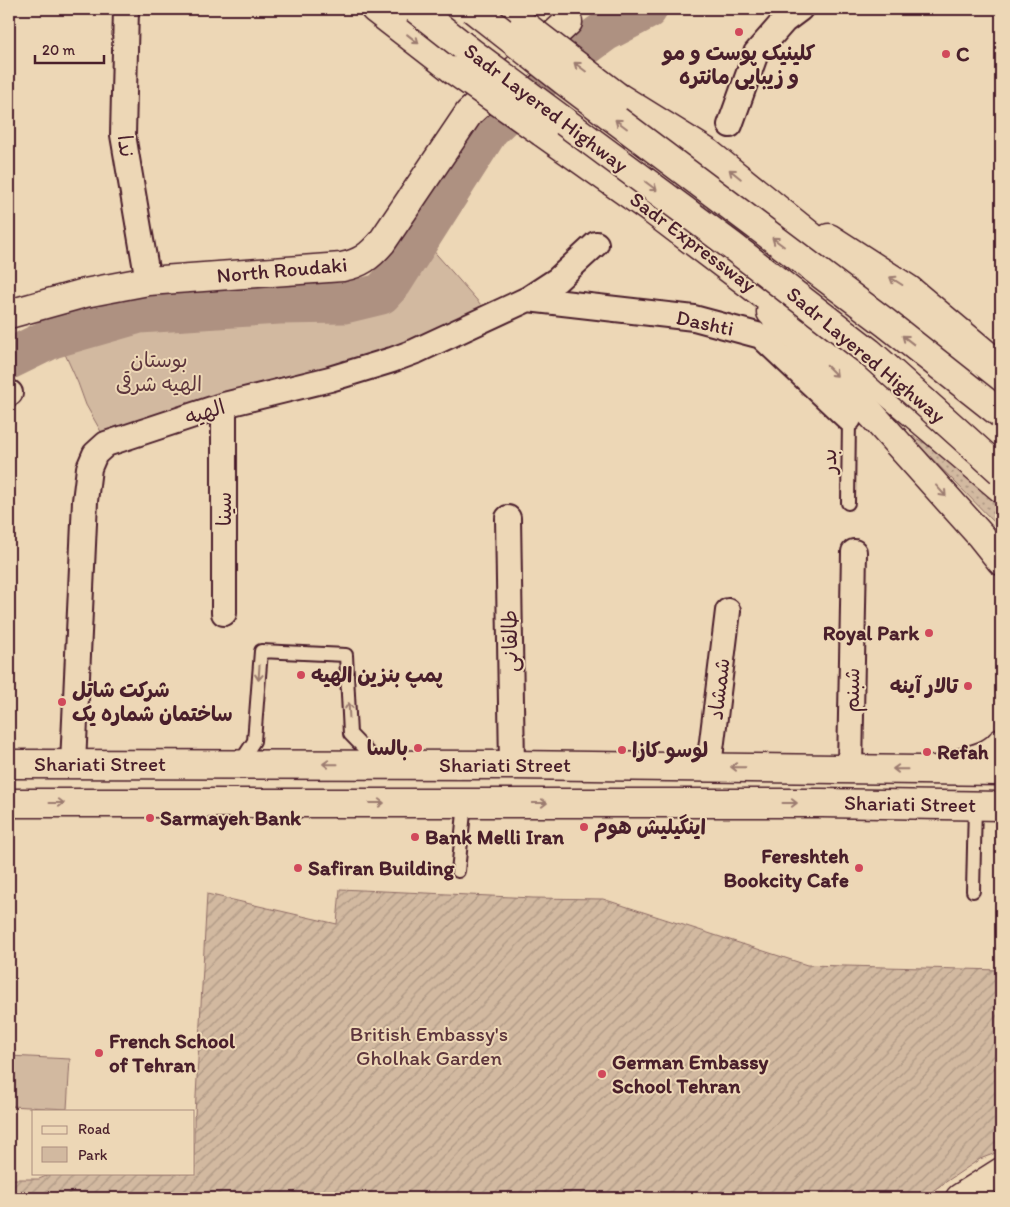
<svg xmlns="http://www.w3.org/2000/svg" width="1010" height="1207" font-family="Itim,'Playpen Sans Arabic',sans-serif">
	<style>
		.grass { fill: url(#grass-dots); stroke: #8e6c66 }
		.park { fill: #d2b9a0; stroke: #8e6c66 }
		.garden { fill: url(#garden-furrows); stroke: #8e6c66 }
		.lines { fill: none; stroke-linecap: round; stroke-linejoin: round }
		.river { stroke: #ae9181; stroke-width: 41 }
		.lane-casing { stroke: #4a1f2b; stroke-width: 16 }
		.street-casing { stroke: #4a1f2b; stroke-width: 28 }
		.secondary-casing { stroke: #4a1f2b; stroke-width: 31 }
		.primary-casing { stroke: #4a1f2b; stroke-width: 31 }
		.highway-casing { stroke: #4a1f2b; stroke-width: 31 }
		.lane { stroke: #edd7b6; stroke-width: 12 }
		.street { stroke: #edd7b6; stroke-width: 24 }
		.secondary { stroke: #edd7b6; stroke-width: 28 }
		.primary { stroke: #edd7b6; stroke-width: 28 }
		.highway { stroke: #edd7b6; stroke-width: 28 }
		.highway-bridge-casing { stroke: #4a1f2b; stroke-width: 31; stroke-linecap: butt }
		.highway-bridge { stroke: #edd7b6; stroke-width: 28 }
		.oneway { stroke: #9c7b70 }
		.poi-dot { fill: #d1495b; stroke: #edd7b6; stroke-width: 2 }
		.labels { text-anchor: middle; stroke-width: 4; stroke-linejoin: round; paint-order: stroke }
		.poi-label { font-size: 21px; font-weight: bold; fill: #4a1f2b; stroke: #edd7b6; text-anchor: start }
		.street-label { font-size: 21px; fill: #4a1f2b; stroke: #edd7b6 }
		.park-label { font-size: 21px; fill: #5e363d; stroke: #edd7b6 }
	</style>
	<defs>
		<pattern id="grass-dots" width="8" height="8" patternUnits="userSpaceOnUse" patternTransform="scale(1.25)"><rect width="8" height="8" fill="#d2b9a0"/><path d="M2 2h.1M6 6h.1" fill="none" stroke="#ac9683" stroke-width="1.8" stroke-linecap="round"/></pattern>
		<pattern id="garden-furrows" width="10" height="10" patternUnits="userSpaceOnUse" patternTransform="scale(1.25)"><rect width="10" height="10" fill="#d2b9a0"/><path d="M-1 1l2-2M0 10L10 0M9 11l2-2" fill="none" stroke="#ac9683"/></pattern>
	</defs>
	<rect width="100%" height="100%" fill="#edd7b6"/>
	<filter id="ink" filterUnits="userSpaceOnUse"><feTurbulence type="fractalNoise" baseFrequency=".02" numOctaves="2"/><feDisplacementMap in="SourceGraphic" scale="10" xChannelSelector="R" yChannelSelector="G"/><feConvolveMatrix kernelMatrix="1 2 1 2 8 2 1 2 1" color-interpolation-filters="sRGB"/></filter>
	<g filter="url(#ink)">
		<path class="grass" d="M 907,433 L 951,458 L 1001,503 L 1001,529 Z"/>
		<path class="park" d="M 430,247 L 482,306 L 407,342 L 372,355 L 304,373 L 263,388 L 104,437 L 86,405 L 78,383 L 65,354 L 151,327 L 208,317 L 310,319 L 372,313 L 389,306 Z
			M 9,1056 L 70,1059 L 67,1109 L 9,1106 Z"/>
		<path class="garden" d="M 340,889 L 533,898 L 603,899 L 807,965 L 1001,970 L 1001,1151 L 980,1159 L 922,1198 L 9,1198 L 9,1179 L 39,1179 L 53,1173 L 194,1173 L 194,1116 L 195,1115 L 207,894 L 337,924 Z"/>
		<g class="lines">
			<path class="river" d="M 9,359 L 52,338 L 139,313 L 279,304 L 344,303 L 381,294 L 392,282 L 489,129 L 548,73 L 605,31 L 647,9"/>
			<g class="lane-casing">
				<path id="lane" d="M 848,503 L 849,419
					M 239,764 L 254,741 L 261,651 L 346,655 L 350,734 L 378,763
					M 458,871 L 465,803
					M 973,891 L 975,805"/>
			</g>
			<g class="street-casing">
				<path id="street" d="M 126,9 L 123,135 L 148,281
					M 730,125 L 756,53 L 784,21 L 800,9
					M 528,299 L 694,318 L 761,336 L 849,419
					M 9,393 L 10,393
					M 224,405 L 224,613
					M 508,518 L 512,765
					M 73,764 L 85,501 L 89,468 L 95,454 L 106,444 L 224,405 L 330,379 L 392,360 L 416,351 L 528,299 L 557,280 L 596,244
					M 709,766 L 728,611
					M 850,768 L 854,552"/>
			</g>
			<g class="secondary-casing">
				<path id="secondary" d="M 9,314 L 85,293 L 148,281 L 342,267 C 361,263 369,257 382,242 L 469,113 L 568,22
					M 960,1198 L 1001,1172"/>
			</g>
			<g class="primary-casing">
				<path id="primary" d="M 829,238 L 908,289 L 1001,367
					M 771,312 L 847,387 L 981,536 L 1001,561
					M 9,764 L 512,765 L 1001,771
					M 956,764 C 971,760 991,756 1001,743
					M 9,803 L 822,803 L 1001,806"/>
			</g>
			<g class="highway-casing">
				<path id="highway" d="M 375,9 L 455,71
					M 504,9 L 524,25
					M 618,97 L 708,153 L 897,306 L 1001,395
					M 542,132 L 652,210 L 859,367 L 1001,488"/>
			</g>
			<use href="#lane" class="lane"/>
			<use href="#street" class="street"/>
			<use href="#secondary" class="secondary"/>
			<use href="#primary" class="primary"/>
			<use href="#highway" class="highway"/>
			<g class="highway-bridge-casing">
				<path id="highway-bridge" d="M 416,9 L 472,53 L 732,246 L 869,352 L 1001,471
					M 473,9 L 567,83 L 886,323 L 1001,414
					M 524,25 L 618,97
					M 455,71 L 542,132"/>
			</g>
			<use href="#highway-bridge" class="highway-bridge"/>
		</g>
		<defs><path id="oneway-shaft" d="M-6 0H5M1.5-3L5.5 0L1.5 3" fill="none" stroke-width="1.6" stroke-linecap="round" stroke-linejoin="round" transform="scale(1.25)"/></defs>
		<g class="oneway">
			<use href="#oneway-shaft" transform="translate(413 39) rotate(38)"/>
			<use href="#oneway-shaft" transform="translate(580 67) rotate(-143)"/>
			<use href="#oneway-shaft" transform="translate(621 124) rotate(-143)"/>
			<use href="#oneway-shaft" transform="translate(735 174) rotate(-141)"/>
			<use href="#oneway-shaft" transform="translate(651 186) rotate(37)"/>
			<use href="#oneway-shaft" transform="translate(778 242) rotate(-143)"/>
			<use href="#oneway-shaft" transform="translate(896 281) rotate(-148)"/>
			<use href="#oneway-shaft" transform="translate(908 340) rotate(-142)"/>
			<use href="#oneway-shaft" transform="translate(832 371) rotate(45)"/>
			<use href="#oneway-shaft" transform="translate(941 491) rotate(48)"/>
			<use href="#oneway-shaft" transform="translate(259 673) rotate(94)"/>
			<use href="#oneway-shaft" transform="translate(349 710) rotate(-93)"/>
			<use href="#oneway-shaft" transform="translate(330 764) rotate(-179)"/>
			<use href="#oneway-shaft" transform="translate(738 767) rotate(-179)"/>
			<use href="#oneway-shaft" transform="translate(900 769) rotate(-179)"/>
			<use href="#oneway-shaft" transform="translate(57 803)"/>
			<use href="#oneway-shaft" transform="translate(377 803)"/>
			<use href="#oneway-shaft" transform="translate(540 803)"/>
			<use href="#oneway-shaft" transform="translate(790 803)"/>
		</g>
	</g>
	<g class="poi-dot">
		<circle cx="739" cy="32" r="5"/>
		<circle cx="946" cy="54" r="5"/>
		<circle cx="929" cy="633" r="5"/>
		<circle cx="301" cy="675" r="5"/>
		<circle cx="968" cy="686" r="5"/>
		<circle cx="62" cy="702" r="5"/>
		<circle cx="418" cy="748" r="5"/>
		<circle cx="622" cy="750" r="5"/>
		<circle cx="927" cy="752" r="5"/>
		<circle cx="150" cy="818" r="5"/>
		<circle cx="584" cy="827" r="5"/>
		<circle cx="415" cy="837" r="5"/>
		<circle cx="298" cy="868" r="5"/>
		<circle cx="859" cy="868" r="5"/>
		<circle cx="99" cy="1053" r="5"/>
		<circle cx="602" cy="1074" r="5"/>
	</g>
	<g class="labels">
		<g class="poi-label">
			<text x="739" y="60" text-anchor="middle">کلینیک پوست و مو<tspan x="739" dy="24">و زیبایی مانتره</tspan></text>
			<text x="956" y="61">C</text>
			<text x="919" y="640" text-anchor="end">Royal Park</text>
			<text x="311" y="682">پمپ بنزین الهیه</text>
			<text x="958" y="693" text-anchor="end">تالار آینه</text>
			<text x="72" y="697">شرکت شاتل<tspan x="72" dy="24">ساختمان شماره یک</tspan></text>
			<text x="408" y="755" text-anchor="end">بالسا</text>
			<text x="632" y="757">لوسو کازا</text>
			<text x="937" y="759">Refah</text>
			<text x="160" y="825">Sarmayeh Bank</text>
			<text x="594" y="834">اینگیلیش هوم</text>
			<text x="425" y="844">Bank Melli Iran</text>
			<text x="849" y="863" text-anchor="end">Fereshteh<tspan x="849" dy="24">Bookcity Cafe</tspan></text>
			<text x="308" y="875">Safiran Building</text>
			<text x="109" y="1048">French School<tspan x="109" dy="24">of Tehran</tspan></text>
			<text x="612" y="1069">German Embassy<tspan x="612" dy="24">School Tehran</tspan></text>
		</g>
		<g class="street-label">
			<text transform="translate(546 108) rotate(37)" y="7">Sadr Layered Highway</text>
			<text transform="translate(126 146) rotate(83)" y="7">ندا</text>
			<text transform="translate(693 242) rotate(37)" y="7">Sadr Expressway</text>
			<text transform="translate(282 270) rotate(-5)" y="7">North Roudaki</text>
			<text transform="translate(705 323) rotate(12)" y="7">Dashti</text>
			<text transform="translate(866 355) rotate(40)" y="7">Sadr Layered Highway</text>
			<text transform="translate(205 412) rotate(-17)" y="7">الهیه</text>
			<text transform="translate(829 461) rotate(-89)" y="7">بدر</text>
			<text transform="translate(224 509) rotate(-90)" y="7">سینا</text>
			<text transform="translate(510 641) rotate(-91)" y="7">طالقانی</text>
			<text transform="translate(719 689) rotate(-83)" y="7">شمشاد</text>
			<text transform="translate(852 690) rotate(-89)" y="7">شبنم</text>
			<text x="100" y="771">Shariati Street</text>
			<text x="505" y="772">Shariati Street</text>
			<text transform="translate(910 804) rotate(1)" y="7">Shariati Street</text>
		</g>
		<g class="park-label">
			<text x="159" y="367">بوستان<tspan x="159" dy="24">الهیه شرقی</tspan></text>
			<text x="429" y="1041">British Embassy's<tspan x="429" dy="24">Gholhak Garden</tspan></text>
		</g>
	</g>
	<rect width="1010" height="1207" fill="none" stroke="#edd7b6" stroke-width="30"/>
	<rect x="15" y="15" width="980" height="1177" fill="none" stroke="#4a1f2b" stroke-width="2" filter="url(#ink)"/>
	<rect x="32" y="1110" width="162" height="65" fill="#edd7b6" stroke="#ac8d7e"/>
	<rect x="42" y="1126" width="25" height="8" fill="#edd7b6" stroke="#ac8d7e"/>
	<text x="78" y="1134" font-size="15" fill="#4a1f2b">Road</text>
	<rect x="42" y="1147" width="25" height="15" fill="#d2b9a0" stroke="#ac8d7e"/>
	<text x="78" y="1160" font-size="15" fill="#4a1f2b">Park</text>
	<path d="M35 55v8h69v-8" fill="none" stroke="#4a1f2b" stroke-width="2.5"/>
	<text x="42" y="55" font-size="15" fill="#4a1f2b" stroke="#edd7b6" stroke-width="4" paint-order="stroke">20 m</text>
</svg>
